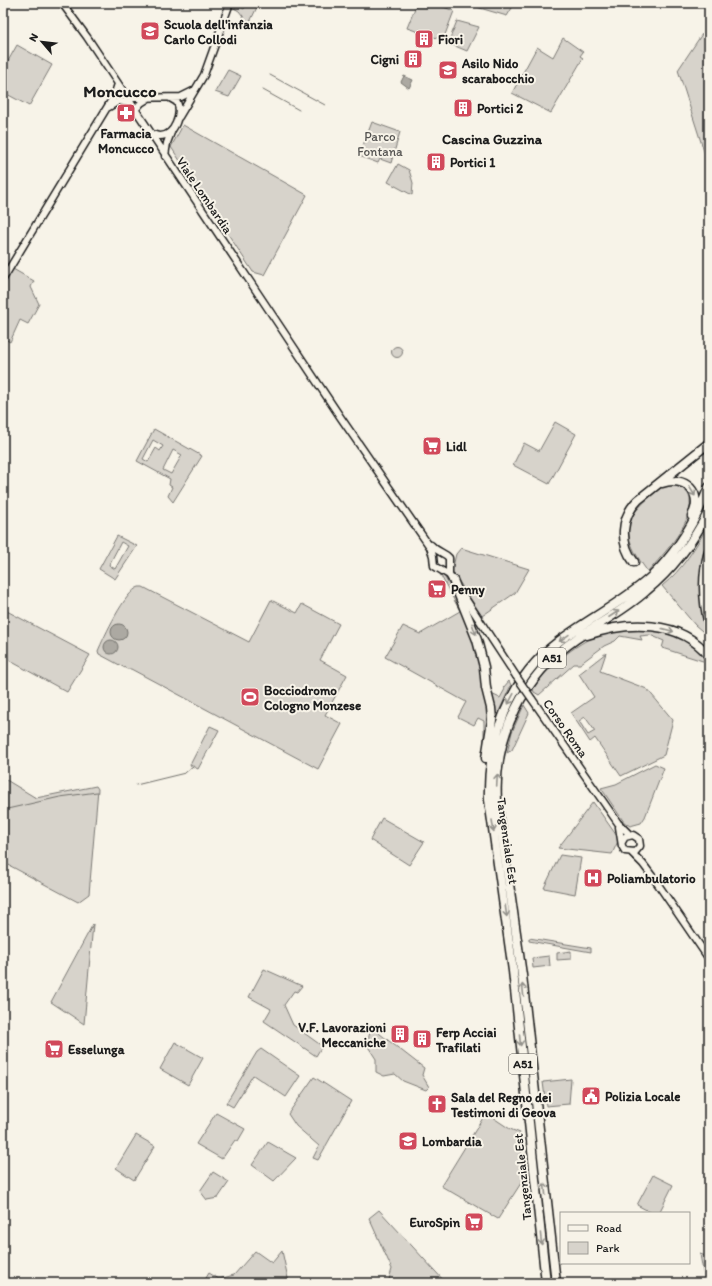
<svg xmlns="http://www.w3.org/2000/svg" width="712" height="1286" font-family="Itim,sans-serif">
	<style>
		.green { fill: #d7d3cb; stroke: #7a7874; fill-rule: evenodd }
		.water { fill: #aca9a2; stroke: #72716c }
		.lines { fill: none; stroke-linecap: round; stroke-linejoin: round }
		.stream { stroke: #72716c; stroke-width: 1 }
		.secondary-casing { stroke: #1c1c1c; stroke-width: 9 }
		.highway-casing { stroke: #1c1c1c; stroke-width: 11 }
		.secondary { stroke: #f7f3e8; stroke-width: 6 }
		.highway { stroke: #f7f3e8; stroke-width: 8 }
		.secondary-bridge-casing { stroke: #1c1c1c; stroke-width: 9; stroke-linecap: butt }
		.secondary-bridge { stroke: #f7f3e8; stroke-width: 6 }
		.oneway { stroke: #94928c }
		.labels { text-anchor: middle; stroke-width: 4; stroke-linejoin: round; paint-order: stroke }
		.shield { fill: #f7f3e8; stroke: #5e5c59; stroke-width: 1 }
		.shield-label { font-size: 12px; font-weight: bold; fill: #1c1c1c }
		.poi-label { font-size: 13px; font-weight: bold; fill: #1c1c1c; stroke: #f7f3e8; text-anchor: start }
		.park-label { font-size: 13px; fill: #545351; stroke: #f7f3e8 }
		.street-label { font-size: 13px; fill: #1c1c1c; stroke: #f7f3e8 }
		.neighbourhood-label { font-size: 14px; font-weight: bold; fill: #1c1c1c; stroke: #f7f3e8 }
		.district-label { font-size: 17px; font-weight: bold; fill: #1c1c1c; stroke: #f7f3e8 }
	</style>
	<rect width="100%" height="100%" fill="#f7f3e8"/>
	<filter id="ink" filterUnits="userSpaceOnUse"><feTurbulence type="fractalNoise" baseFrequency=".025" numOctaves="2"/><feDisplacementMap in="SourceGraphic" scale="8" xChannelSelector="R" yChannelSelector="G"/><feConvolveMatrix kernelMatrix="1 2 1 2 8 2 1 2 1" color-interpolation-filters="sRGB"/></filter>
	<g filter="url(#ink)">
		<path class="green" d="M 247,3 L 258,5 L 249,24 L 239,11 L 232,7 L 233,4 L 244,9 Z
			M 417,3 L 433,3 L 454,11 L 443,40 L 407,28 Z
			M 477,3 L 515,3 L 507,16 L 473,6 Z
			M 457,21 L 479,27 L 467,51 L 448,43 Z
			M 702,34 L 709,38 L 709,167 L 678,70 Z
			M 563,38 L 583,52 L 580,56 L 583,58 L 551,113 L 512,93 L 537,47 L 553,57 Z
			M 17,45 L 52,65 L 29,106 L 3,92 L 3,70 Z
			M 228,70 L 241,76 L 229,97 L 215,92 Z
			M 372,122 L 400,132 L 391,163 L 380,159 L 378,163 L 359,156 Z
			M 183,125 L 307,195 L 264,275 L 253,272 L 171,147 Z
			M 398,164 L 409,170 L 413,183 L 412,195 L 388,182 Z
			M 13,269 L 34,281 L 31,287 L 39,304 L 28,324 L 20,320 L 10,342 L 3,338 L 3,285 Z
			M391.5 352a5.5 5.5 0 1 1 11 0a5.5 5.5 0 1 1-11 0Z
			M 555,422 L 576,434 L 549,484 L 513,465 L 524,443 L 539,451 Z
			M 154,429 L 202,456 L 173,502 L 168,496 L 172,487 L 169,485 L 170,479 L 137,461 ZM 153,440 L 163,446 L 160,451 L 156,448 L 148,462 L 143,459 ZM 173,450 L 182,455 L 171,474 L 163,470 Z
			M 666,484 C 675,484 686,485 689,495 C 697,520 663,554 648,572 C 615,528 626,515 666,484 Z
			M 709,524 L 709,542 L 702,565 L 706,626 L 709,637 L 695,625 L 662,586 C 683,569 695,548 709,524 Z
			M 117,536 L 137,546 L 115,579 L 99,569 ZM 121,542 L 128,546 L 115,569 L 109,565 Z
			M 461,548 L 529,569 L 515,593 L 482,616 L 452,571 L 456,554 Z
			M 440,574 L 444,576 L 463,609 L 479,654 L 490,716 L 484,757 L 484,721 L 478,718 L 474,725 L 458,717 L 466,702 L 385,657 L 403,626 L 420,634 L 460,611 Z
			M 139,587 L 143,587 L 249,642 L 271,600 L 297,613 L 302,604 L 339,624 L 320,660 L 347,675 L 325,715 L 342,724 L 318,769 L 131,669 L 127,669 L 99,654 L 98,651 C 104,637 125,591 139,587 Z
			M 3,609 L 90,655 L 67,692 L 3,657 Z
			M 652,628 C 677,636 694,640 709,663 L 662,648 L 664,641 L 650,635 L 640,636 L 642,640 L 620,636 L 615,641 L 604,646 L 580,664 L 574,664 L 539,695 L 534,692 L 533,689 C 544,668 583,638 606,632 C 620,629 637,629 652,628 Z
			M 606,653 L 600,671 L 647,689 L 673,720 L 664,755 L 621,776 L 595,738 L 590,742 L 571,713 L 594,697 L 579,674 ZM 585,717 L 595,731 L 588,735 L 579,721 Z
			M 509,681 L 511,685 L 496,718 L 489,693 L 500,698 L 505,689 L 503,688 Z
			M 524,705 L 529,713 L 512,750 L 507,753 L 512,732 Z
			M 210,726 L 219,730 L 198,769 L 190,765 Z
			M 655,764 L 664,768 L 645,817 L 641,823 L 630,826 L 624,822 L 601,788 L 616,784 Z
			M 3,778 L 36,798 L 96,786 L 98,789 L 89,894 L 78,902 L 3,862 Z
			M 593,802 L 619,839 L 612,854 L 558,848 Z
			M 382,818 L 424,842 L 409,865 L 370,840 Z
			M 560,855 L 581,858 L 575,894 L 544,888 Z
			M 93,924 L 84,1024 L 51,1002 Z
			M 529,938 L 591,948 L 591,952 L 529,941 Z
			M 571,951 L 571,959 L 557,960 L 557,953 Z
			M 549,956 L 550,966 L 533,968 L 532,958 Z
			M 264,969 L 302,986 L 297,992 L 294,991 L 284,1005 L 293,1025 L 322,1046 L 316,1056 L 264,1021 L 271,1009 L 249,997 Z
			M 371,1027 L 424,1068 L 422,1075 L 429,1087 L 426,1090 L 403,1081 L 395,1074 L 384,1076 L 376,1072 L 376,1059 L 367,1045 Z
			M 175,1042 L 203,1058 L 188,1085 L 160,1069 Z
			M 261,1049 L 300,1076 L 286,1097 L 253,1075 L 233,1107 L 226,1103 L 257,1052 Z
			M 314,1077 L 351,1101 L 318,1160 L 313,1158 L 319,1146 L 296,1126 L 288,1114 Z
			M 571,1079 L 569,1104 L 546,1106 L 543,1082 Z
			M 216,1113 L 245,1129 L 238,1141 L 235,1140 L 222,1159 L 196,1144 Z
			M 486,1113 L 510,1129 L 520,1133 L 523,1180 L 498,1219 L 441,1186 Z
			M 136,1135 L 155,1146 L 134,1180 L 116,1168 Z
			M 268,1142 L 296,1158 L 274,1181 L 252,1165 Z
			M 213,1172 L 229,1182 L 218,1198 L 207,1200 L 200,1191 Z
			M 653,1175 L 673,1185 L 659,1213 L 652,1213 L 637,1205 Z
			M 379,1210 L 446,1283 L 388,1283 L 392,1269 L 369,1218 Z
			M 255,1251 L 272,1263 L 282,1251 L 289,1283 L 273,1281 L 269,1283 L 209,1283 L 206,1278 L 209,1273 L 219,1279 L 234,1275 Z
			M 700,1254 L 709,1257 L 709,1283 L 705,1283 Z"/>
		<path class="water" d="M 404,76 L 413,80 L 409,88 L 401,82 Z
			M111 632a8 8 0 1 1 16 0a8 8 0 1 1-16 0Z
			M104 647a7 7 0 1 1 14 0a7 7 0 1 1-14 0Z"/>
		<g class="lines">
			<path class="stream" d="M 270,75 L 325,105
				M 263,90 L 299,110
				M 136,785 L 185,773 L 193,766
				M 3,810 L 60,797 L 97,792"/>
			<g class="secondary-casing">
				<path id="secondary" d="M 62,3 L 87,37 L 341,418 L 430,547 L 433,556 L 434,566 L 449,575 L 454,583
					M 125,95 L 133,98 L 181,97 L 193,91
					M 109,107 L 119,101 L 129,103
					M 135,110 L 141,103 L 149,98
					M 179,117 L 204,75 L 230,3
					M 151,134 C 153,134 157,136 160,136 C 175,136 182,113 177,102 L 170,98
					M 165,156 L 167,143 L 172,130
					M 3,279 L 114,96 L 118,84
					M 431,545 C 438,553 444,552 449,558 L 449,575
					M 461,592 L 516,676
					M 532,699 L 618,823 L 630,835
					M 619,827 L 622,846 L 625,851 L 635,852 L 640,846 L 639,839 L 633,835 L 625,837 L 622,842
					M 632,853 L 643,864 L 655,880 L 709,959"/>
			</g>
			<g class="highway-casing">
				<path id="highway" d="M 662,483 C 685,475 704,493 692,516
					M 709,551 C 702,575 703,601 709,625
					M 634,562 C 619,543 621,517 638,500 L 709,443
					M 453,580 L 477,640 L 484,667 L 486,688 L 491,708 L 492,720 L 486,758
					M 587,635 C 627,621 680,619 709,656
					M 546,1283 L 513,971 L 489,800 C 487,741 509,679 558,642 C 588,619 624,602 652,576 C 678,551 696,520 709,487
					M 556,1283 L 522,975 L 497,800 C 493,736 524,675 576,639 C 599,623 625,610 646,591 C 673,569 693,542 709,511"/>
			</g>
			<use href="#secondary" class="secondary"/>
			<use href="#highway" class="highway"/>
			<g class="secondary-bridge-casing">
				<path id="secondary-bridge" d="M 516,676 L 532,699"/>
			</g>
			<use href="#secondary-bridge" class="secondary-bridge"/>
		</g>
		<defs><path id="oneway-shaft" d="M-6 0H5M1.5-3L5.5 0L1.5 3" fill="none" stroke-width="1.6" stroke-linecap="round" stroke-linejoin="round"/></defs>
		<g class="oneway">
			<use href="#oneway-shaft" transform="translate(692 491) rotate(58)"/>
			<use href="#oneway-shaft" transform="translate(614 614) rotate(-33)"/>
			<use href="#oneway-shaft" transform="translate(474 629) rotate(71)"/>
			<use href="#oneway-shaft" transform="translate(668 630) rotate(15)"/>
			<use href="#oneway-shaft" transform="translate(564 638) rotate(145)"/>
			<use href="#oneway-shaft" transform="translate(511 699) rotate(118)"/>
			<use href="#oneway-shaft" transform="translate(497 780) rotate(-87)"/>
			<use href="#oneway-shaft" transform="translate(493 826) rotate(81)"/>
			<use href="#oneway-shaft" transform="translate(506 911) rotate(82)"/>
			<use href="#oneway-shaft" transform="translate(523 990) rotate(-96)"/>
			<use href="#oneway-shaft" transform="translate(520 1040) rotate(84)"/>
			<use href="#oneway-shaft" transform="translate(545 1189) rotate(-96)"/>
			<use href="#oneway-shaft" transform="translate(541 1239) rotate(84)"/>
		</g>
	</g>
	<defs>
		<g id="school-square" transform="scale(1)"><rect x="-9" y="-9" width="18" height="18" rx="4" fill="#d1495b" stroke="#f7f3e8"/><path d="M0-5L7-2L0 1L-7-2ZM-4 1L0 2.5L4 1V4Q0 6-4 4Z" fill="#fff"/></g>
		<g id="building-square" transform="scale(1)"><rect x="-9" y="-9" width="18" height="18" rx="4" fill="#d1495b" stroke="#f7f3e8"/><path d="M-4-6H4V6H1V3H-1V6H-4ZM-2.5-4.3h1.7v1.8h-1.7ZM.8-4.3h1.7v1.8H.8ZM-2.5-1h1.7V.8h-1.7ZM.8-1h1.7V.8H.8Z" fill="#fff"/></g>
		<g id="pharmacy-square" transform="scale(1)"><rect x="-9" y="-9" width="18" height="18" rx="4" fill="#d1495b" stroke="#f7f3e8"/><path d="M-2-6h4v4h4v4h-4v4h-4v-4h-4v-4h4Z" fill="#fff"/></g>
		<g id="supermarket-square" transform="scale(1)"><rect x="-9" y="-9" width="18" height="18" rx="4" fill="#d1495b" stroke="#f7f3e8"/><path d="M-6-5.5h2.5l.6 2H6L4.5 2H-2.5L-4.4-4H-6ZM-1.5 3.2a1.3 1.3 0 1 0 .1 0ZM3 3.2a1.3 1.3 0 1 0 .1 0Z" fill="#fff"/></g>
		<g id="stadium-square" transform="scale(1)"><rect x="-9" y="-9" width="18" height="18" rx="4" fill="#d1495b" stroke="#f7f3e8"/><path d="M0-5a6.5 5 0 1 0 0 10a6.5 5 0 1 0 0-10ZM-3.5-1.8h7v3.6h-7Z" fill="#fff"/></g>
		<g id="hospital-square" transform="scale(1)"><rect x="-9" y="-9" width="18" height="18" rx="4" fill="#d1495b" stroke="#f7f3e8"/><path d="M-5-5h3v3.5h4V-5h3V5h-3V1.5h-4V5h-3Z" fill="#fff"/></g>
		<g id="civic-square" transform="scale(1)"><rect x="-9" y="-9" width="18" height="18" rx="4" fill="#d1495b" stroke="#f7f3e8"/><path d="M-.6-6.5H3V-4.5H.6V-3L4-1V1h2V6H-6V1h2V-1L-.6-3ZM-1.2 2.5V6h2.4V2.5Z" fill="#fff"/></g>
		<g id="church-square" transform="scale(1)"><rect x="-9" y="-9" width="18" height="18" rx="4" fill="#d1495b" stroke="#f7f3e8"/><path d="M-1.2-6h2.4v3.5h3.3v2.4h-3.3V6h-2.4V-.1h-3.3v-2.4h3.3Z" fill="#fff"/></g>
	</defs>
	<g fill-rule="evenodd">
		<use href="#school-square" x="150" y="31"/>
		<use href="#building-square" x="424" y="39"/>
		<use href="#building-square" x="413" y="59"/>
		<use href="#school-square" x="448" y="70"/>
		<use href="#building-square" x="463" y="108"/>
		<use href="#pharmacy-square" x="126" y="113"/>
		<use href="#building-square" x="436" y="162"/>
		<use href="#supermarket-square" x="432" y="446"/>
		<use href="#supermarket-square" x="437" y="589"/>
		<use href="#stadium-square" x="250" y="697"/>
		<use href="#hospital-square" x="593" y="878"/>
		<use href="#building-square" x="400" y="1034"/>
		<use href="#building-square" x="422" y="1039"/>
		<use href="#supermarket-square" x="54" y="1049"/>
		<use href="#civic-square" x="591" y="1096"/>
		<use href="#church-square" x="437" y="1104"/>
		<use href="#school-square" x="408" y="1141"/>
		<use href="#supermarket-square" x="474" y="1222"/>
	</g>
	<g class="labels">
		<g class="shield">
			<rect x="538" y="648" width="28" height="20" rx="3"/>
			<rect x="509" y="1054" width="28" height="20" rx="3"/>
		</g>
		<g class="shield-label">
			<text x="552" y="662">A51</text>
			<text x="523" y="1068">A51</text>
		</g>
		<g class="poi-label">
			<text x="164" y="29">Scuola dell'infanzia<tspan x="164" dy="15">Carlo Collodi</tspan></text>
			<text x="438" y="44">Fiori</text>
			<text x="399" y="64" text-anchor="end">Cigni</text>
			<text x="462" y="68">Asilo Nido<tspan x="462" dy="15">scarabocchio</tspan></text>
			<text x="477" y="113">Portici 2</text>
			<text x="126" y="138" text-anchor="middle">Farmacia<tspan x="126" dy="15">Moncucco</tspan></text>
			<text x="450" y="167">Portici 1</text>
			<text x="446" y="451">Lidl</text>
			<text x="451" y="594">Penny</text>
			<text x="264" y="695">Bocciodromo<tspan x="264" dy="15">Cologno Monzese</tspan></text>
			<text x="607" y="883">Poliambulatorio</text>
			<text x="386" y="1032" text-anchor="end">V.F. Lavorazioni<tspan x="386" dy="15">Meccaniche</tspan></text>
			<text x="436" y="1037">Ferp Acciai<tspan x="436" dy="15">Trafilati</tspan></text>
			<text x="68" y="1054">Esselunga</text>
			<text x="605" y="1101">Polizia Locale</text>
			<text x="451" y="1102">Sala del Regno dei<tspan x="451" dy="15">Testimoni di Geova</tspan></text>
			<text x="422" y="1146">Lombardia</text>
			<text x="460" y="1227" text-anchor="end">EuroSpin</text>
		</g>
		<g class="park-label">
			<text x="380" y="141">Parco<tspan x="380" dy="15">Fontana</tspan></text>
		</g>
		<g class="street-label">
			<text transform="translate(205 195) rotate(56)" y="5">Viale Lombardia</text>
			<text transform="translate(566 728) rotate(55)" y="5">Corso Roma</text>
			<text transform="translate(508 841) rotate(82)" y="5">Tangenziale Est</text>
			<text transform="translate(522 1177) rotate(-96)" y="5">Tangenziale Est</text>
		</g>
		<g class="neighbourhood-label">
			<text x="492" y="144">Cascina Guzzina</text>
		</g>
		<g class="district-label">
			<text x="120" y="97">Moncucco</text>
		</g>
	</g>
	<rect width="712" height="1286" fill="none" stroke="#f7f3e8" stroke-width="16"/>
	<rect x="8" y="8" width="696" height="1270" fill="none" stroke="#1c1c1c" stroke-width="1.5" filter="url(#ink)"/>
	<rect x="560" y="1212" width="130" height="52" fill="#f7f3e8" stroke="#9f9d96"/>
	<rect x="568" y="1225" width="20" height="6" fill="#f7f3e8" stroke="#9f9d96"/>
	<text x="596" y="1232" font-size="12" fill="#1c1c1c">Road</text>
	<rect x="568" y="1242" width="20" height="12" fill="#d7d3cb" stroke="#9f9d96"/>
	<text x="596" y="1252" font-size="12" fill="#1c1c1c">Park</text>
	<g transform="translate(42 42) rotate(298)" stroke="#f7f3e8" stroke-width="3" paint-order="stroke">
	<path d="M0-3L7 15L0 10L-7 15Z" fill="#1c1c1c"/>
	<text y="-6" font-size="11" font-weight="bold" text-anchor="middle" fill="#1c1c1c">N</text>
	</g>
</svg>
